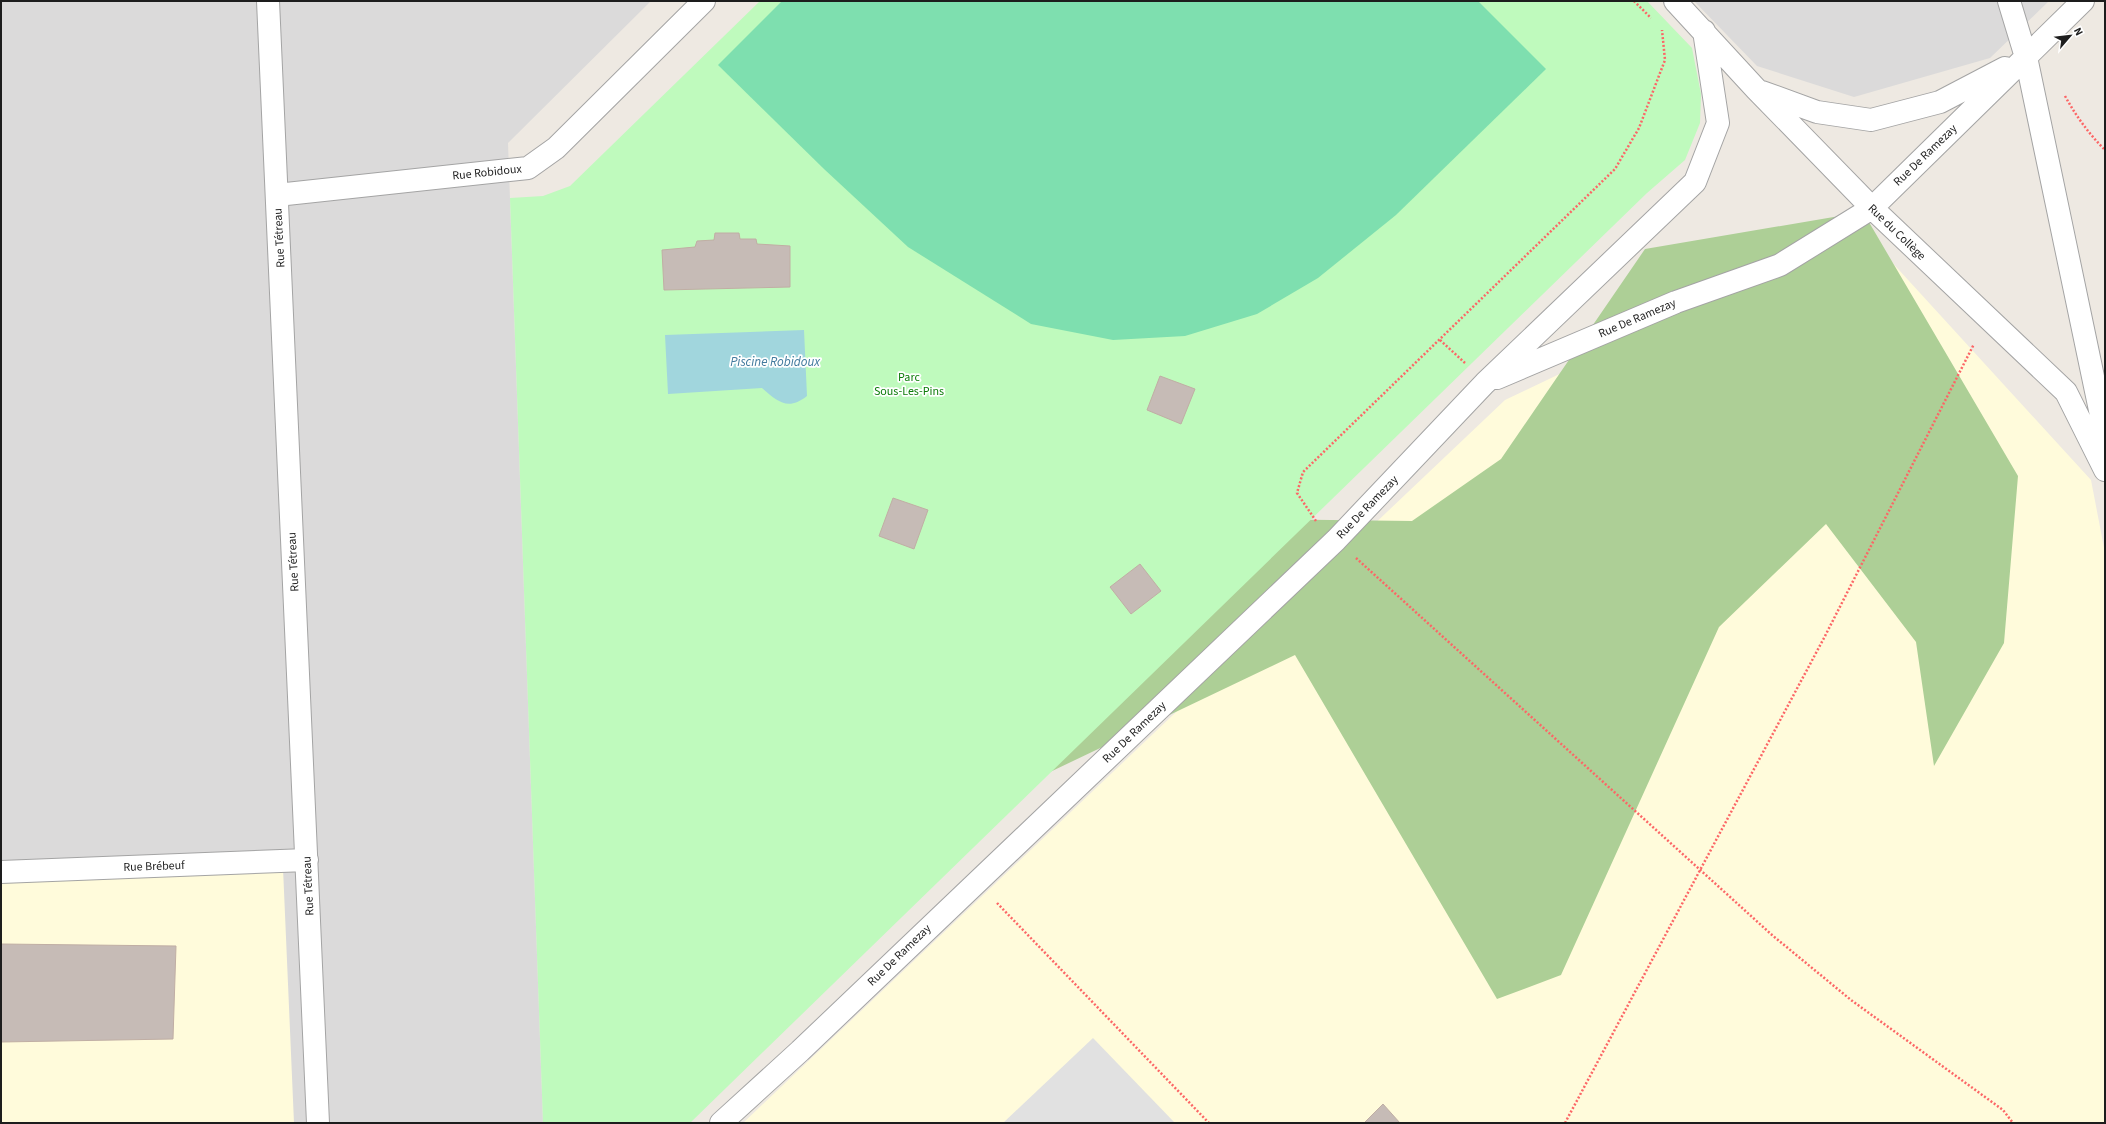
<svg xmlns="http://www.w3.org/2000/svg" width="2106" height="1124" font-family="'Source Sans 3',sans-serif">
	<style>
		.residential { fill: #dbdada }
		.education { fill: #fffbdb }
		.forest { fill: #adcf96 }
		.park { fill: #bffabd }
		.pitch { fill: #7edfaf }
		.parking { fill: #e1e1e1 }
		.water { fill: #a1d6dd }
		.building { fill: #c6bbb6; stroke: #c0aea4 }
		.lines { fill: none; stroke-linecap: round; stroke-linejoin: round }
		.minor-casing { stroke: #a4a4a4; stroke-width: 24 }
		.path { stroke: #fc6666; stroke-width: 2.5; stroke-dasharray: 2 2; stroke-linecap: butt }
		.minor { stroke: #fff; stroke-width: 22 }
		.labels { text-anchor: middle; stroke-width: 3.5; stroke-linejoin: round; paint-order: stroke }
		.street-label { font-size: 12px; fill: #1d1d1d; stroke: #fff }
		.park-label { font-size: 12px; fill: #0c7c09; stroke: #fff }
		.water-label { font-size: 13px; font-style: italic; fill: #427a9e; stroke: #fff }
	</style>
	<rect width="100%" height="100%" fill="#eee9e2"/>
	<path class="residential" d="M 1,1 L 651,1 L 508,143 L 543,1123 L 1,1123 Z
		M 1694,1 L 2049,1 L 1990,58 L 1854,97 L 1757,66 Z"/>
	<path class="education" d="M 1867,235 L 2091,480 L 2105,553 L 2105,1123 L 743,1123 L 1505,400 L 1618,346 Z
		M 283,868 L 294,1123 L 1,1123 L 1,880 Z"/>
	<path class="forest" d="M 1863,212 L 2018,476 L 2004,643 L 1934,766 L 1916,642 L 1826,524 L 1719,627 L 1561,975 L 1497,999 L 1295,655 L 1050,772 L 1256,519 L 1412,521 L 1501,459 L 1645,249 Z"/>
	<path class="park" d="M 760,1 L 1647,1 L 1692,48 L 1701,94 L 1700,123 L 1685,160 L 1647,193 L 690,1123 L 543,1123 L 510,198 L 543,196 L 570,186 Z"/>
	<path class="pitch" d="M 782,1 L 1478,1 L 1546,69 L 1396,215 L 1318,278 L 1257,314 L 1185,336 L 1113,340 L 1031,324 L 908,247 L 824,169 L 718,65 Z"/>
	<path class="parking" d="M 1093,1038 L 1175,1123 L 1003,1123 Z"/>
	<path class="water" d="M 804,330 L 807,396 C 788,411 778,402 762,388 L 668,394 L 665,335 Z"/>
	<path class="building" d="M 715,233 L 739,233 L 740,239 L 756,239 L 757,244 L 790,246 L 790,287 L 664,290 L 662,250 L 695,247 L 697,241 L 714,240 Z
		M 1160,376 L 1195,389 L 1181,424 L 1147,410 Z
		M 893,498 L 928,510 L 914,549 L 879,536 Z
		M 1140,564 L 1161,591 L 1131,614 L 1110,587 Z
		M 1,944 L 176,946 L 173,1039 L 1,1042 Z
		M 1383,1104 L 1400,1123 L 1364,1123 Z"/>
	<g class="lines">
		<g class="minor-casing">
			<path id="minor" d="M 268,1 L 318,1123
				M 1675,1 L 1756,89 L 1872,208 L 2066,392 L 2105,470
				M 2009,1 L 2026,57 L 2105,434
				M 1762,92 L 1817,112 L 1871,120 L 1940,102 L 2005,68
				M 277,195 L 528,168 L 556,148 L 704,1
				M 1497,378 L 1676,302 L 1780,265 L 1872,208 L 2083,1
				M 1,872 L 307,860
				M 721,1123 L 800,1051 L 1336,540 L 1485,383 L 1695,182 L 1718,123 L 1704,31"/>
		</g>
		<path class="path" d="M 1634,1 L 1651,18
			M 2065,96 C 2076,116 2089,134 2105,150
			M 1440,340 L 1465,363
			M 1316,521 L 1297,493 L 1303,472 L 1615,169 L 1639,128 L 1665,60 L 1662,30
			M 1356,558 L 1772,935 L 1851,1000 L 2003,1110 L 2013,1123
			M 997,903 L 1209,1123
			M 1565,1123 L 1824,638 L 1974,344"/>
		<use href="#minor" class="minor"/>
	</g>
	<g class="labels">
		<g class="street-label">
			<text transform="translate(1925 155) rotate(-44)" y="4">Rue De Ramezay</text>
			<text transform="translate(487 172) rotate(-6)" y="4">Rue Robidoux</text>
			<text transform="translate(1897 232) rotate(44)" y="4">Rue du Collège</text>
			<text transform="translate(279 238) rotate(-93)" y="4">Rue Tétreau</text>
			<text transform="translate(1637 318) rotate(-23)" y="4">Rue De Ramezay</text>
			<text transform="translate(1367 507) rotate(-46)" y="4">Rue De Ramezay</text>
			<text transform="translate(293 562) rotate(-93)" y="4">Rue Tétreau</text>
			<text transform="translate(1134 732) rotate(-44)" y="4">Rue De Ramezay</text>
			<text transform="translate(154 866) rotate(-2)" y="4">Rue Brébeuf</text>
			<text transform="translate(308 886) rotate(-93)" y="4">Rue Tétreau</text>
			<text transform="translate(899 955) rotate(-44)" y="4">Rue De Ramezay</text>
		</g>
		<g class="park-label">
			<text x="909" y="381">Parc<tspan x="909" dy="14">Sous-Les-Pins</tspan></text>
		</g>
		<g class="water-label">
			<text x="775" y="366">Piscine Robidoux</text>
		</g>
	</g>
	<rect width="2106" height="1124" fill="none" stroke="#1d1d1d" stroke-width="4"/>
	<g transform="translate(2070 36) rotate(62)" stroke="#ffffff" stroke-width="3" paint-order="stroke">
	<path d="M0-3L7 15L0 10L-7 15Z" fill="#1d1d1d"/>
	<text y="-6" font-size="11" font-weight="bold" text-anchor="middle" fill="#1d1d1d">N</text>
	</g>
</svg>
